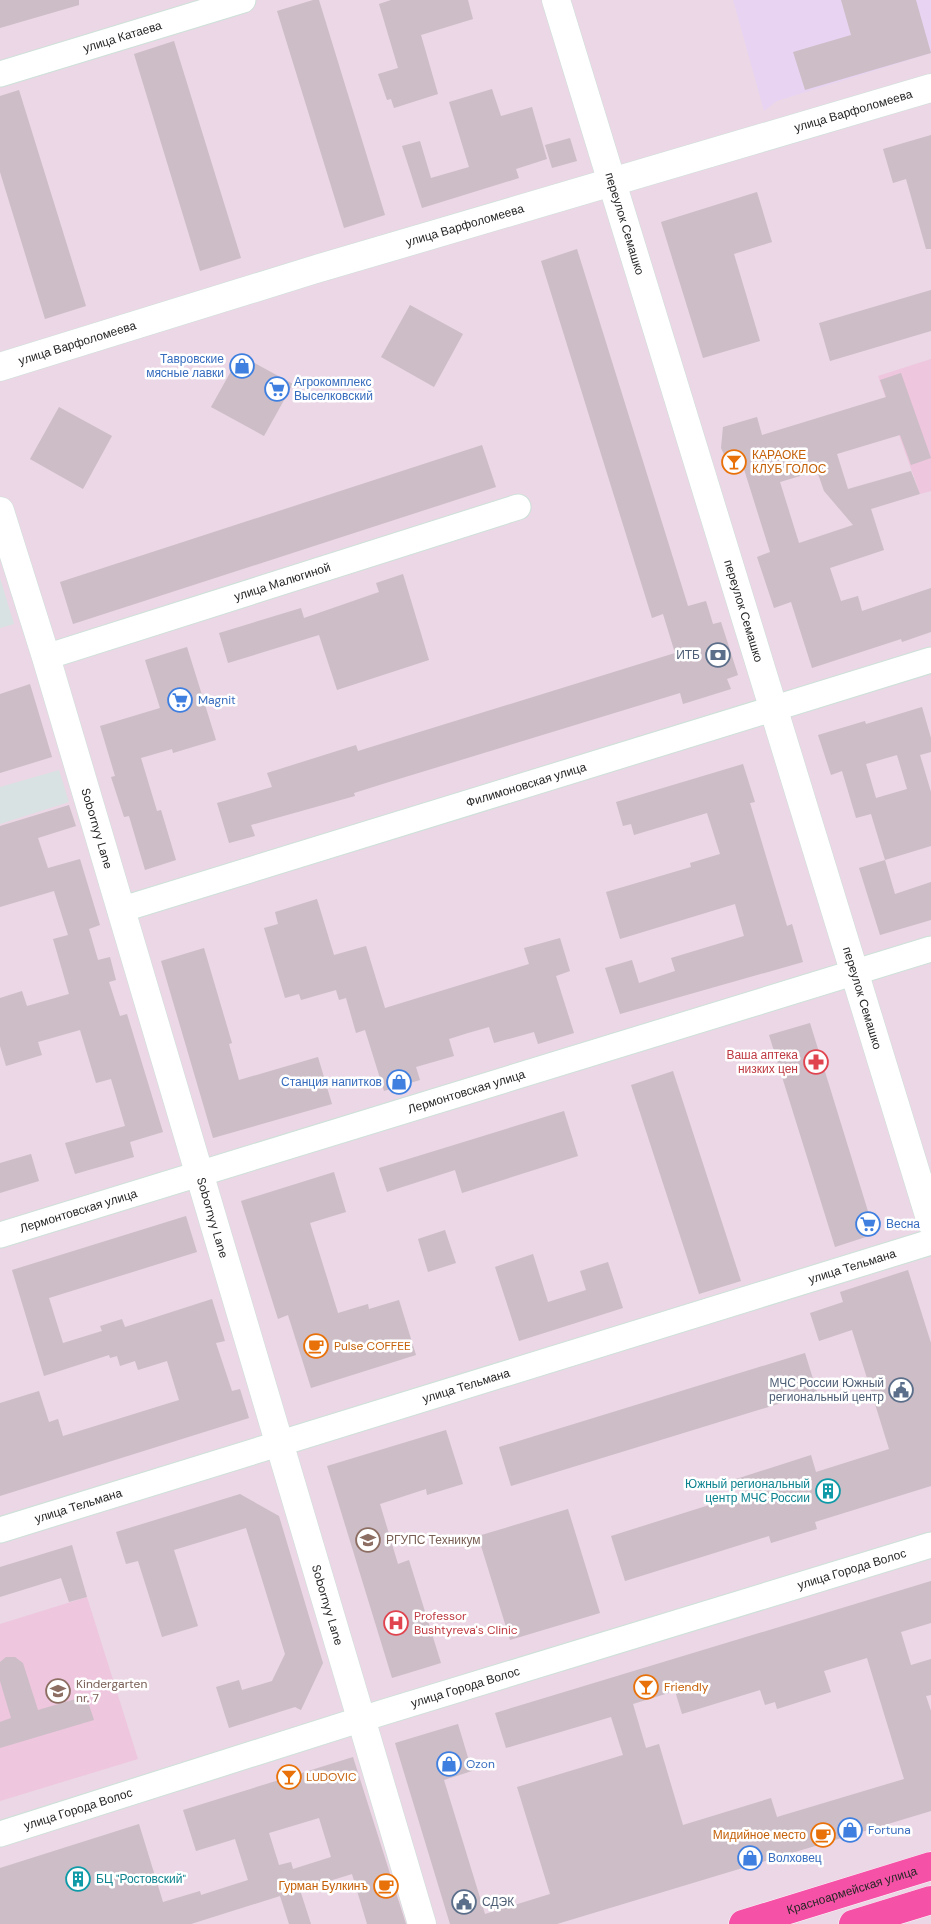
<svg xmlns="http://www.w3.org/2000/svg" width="931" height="1924" font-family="'DM Sans',sans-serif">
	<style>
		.industrial { fill: #d9e2e2 }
		.education { fill: #eec6de }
		.medical { fill: #e8d4f2 }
		.building { fill: #ccbdc7; fill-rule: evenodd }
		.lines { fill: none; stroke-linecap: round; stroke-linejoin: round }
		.street-casing { stroke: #cde1d8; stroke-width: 27 }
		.secondary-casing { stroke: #cde1d8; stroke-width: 29 }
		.primary-casing { stroke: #fff; stroke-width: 29 }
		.street { stroke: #fff; stroke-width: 25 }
		.secondary { stroke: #fff; stroke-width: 28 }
		.primary { stroke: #f552a7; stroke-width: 28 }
		.labels { text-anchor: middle; stroke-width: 5; stroke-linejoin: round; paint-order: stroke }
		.street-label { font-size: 12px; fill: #272727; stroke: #fff }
		.shop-label { font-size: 12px; fill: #366cbe; stroke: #fff; text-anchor: start }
		.food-label { font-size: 12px; fill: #c56008; stroke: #fff; text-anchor: start }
		.service-label { font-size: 12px; fill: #4e5e75; stroke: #fff; text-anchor: end }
		.health-label { font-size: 12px; fill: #be3a42; stroke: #fff; text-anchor: end }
		.culture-label { font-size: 12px; fill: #0d838f; stroke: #fff; text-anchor: end }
		.education-label { font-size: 12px; fill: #785e54; stroke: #fff; text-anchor: start }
	</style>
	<rect width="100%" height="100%" fill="#ebd7e5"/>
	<path class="industrial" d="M 0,578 L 14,624 L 0,628 Z
		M 59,770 L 69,802 L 0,824 L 0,787 Z"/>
	<path class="education" d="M 931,359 L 931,491 L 920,494 L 878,376 Z
		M 87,1597 L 138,1759 L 0,1801 L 0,1624 Z"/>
	<path class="medical" d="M 733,0 L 931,0 L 931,53 L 777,101 L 764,111 Z"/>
	<path class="building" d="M 0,0 L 79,0 L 79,5 L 0,28 Z
		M 313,0 L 319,0 L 385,215 L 344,228 L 277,11 Z
		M 391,0 L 468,0 L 473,19 L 421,35 L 438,94 L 394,108 L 391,99 L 387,100 L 378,74 L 398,68 L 379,4 Z
		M 841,0 L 916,0 L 931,53 L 805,90 L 793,52 L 851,35 Z
		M 174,41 L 241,258 L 200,271 L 134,54 Z
		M 492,89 L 501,116 L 532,107 L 547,159 L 516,169 L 519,178 L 422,208 L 402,146 L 420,141 L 431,178 L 469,167 L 449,102 Z
		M 19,90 L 86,306 L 45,319 L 0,172 L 0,96 Z
		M 931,135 L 931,249 L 926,249 L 906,179 L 893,183 L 883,149 Z
		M 570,138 L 577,161 L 552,168 L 545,145 Z
		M 757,192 L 772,242 L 734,254 L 760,341 L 703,358 L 661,222 Z
		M 577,249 L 688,606 L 706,601 L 713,624 L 721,622 L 738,675 L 727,679 L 731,689 L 683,704 L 680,693 L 389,782 L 354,793 L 355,796 L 251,825 L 255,836 L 229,843 L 217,803 L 272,787 L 267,773 L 356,745 L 358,751 L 675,653 L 663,614 L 652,618 L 541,261 Z
		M 931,290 L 931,331 L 830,361 L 819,323 Z
		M 410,305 L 463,334 L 434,387 L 381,357 Z
		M 240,355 L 293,384 L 264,436 L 211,407 Z
		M 901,373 L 931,458 L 911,465 L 900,435 L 837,454 L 848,489 L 911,471 L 920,494 L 871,509 L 884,550 L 830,568 L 841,601 L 858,596 L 862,611 L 931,588 L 931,632 L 902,642 L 901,639 L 812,668 L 791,602 L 774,608 L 757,557 L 770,552 L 743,466 L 726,459 L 721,448 L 723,427 L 757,417 L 762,435 L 886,397 L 880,380 ZM 817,471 L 824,491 L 853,525 L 799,543 L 780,482 Z
		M 59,407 L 112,436 L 83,489 L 30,459 Z
		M 482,445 L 496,487 L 73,624 L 60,582 Z
		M 403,574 L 429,660 L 337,690 L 319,635 L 228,663 L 219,633 L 301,608 L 304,618 L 379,592 L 376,583 Z
		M 187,647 L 216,740 L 173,753 L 172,749 L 141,758 L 157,811 L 161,810 L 176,860 L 145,870 L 129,816 L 124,817 L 111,777 L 115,776 L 100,726 L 160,708 L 145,660 Z
		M 30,684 L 52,757 L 0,773 L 0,694 Z
		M 922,707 L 931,738 L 931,752 L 920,755 L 931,792 L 931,846 L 885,860 L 871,814 L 856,818 L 842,771 L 831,775 L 818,735 L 865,721 L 866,724 ZM 897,755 L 907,789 L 876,798 L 866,764 Z
		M 743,764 L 755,802 L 750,803 L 787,926 L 792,924 L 803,962 L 620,1014 L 605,968 L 632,960 L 639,983 L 675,971 L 671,958 L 744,936 L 735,904 L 620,939 L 606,892 L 691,867 L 690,863 L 720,854 L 707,813 L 634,835 L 631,824 L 623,826 L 616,802 Z
		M 69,805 L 76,826 L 38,838 L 48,868 L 80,859 L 100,925 L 89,929 L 98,960 L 110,957 L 116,980 L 109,982 L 120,1016 L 127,1014 L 163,1132 L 130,1142 L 134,1157 L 75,1174 L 65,1143 L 125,1126 L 111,1079 L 96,1083 L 80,1030 L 38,1042 L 42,1055 L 6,1066 L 0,1046 L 0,998 L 22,991 L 27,1006 L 69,994 L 53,939 L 68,935 L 54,891 L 0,907 L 0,826 Z
		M 885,860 L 895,894 L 931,882 L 931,920 L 880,935 L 859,868 Z
		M 317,899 L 334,955 L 366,946 L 385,1008 L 529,964 L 524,948 L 560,938 L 570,971 L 556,976 L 574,1033 L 538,1044 L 534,1032 L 494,1043 L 489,1027 L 468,1033 L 449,1039 L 454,1056 L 416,1067 L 420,1080 L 384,1091 L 365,1030 L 356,1033 L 346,998 L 339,1000 L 336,990 L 301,1000 L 299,994 L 285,998 L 264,928 L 278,924 L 275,912 Z
		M 204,948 L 232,1043 L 229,1044 L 239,1080 L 318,1057 L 332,1104 L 213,1138 L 161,961 Z
		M 810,1023 L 875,1234 L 835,1247 L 769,1035 Z
		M 673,1071 L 741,1281 L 699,1294 L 631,1085 Z
		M 564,1111 L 578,1156 L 462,1193 L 455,1170 L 387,1192 L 379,1168 Z
		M 31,1154 L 39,1181 L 0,1193 L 0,1163 Z
		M 334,1172 L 346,1212 L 310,1223 L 338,1313 L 368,1304 L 369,1309 L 399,1300 L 416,1355 L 311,1388 L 288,1315 L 278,1319 L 241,1201 Z
		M 186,1216 L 197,1252 L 49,1298 L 63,1343 L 102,1331 L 100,1326 L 122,1319 L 125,1327 L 212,1299 L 225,1341 L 216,1343 L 232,1391 L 240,1389 L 249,1418 L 0,1496 L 0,1403 L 39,1391 L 49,1422 L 58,1419 L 63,1436 L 179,1400 L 167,1361 L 138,1370 L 135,1361 L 120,1366 L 117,1356 L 110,1358 L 109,1355 L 44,1376 L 12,1270 Z
		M 445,1230 L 456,1263 L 428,1272 L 418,1239 Z
		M 533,1254 L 548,1302 L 586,1290 L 580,1271 L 608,1262 L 623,1308 L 519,1341 L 495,1267 Z
		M 908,1270 L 931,1343 L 931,1486 L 815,1522 L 817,1529 L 771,1543 L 769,1536 L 625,1581 L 611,1536 L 741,1495 L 736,1479 L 811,1455 L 816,1472 L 889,1449 L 852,1330 L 819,1341 L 810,1313 L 843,1302 L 840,1292 Z
		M 805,1353 L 817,1392 L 511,1486 L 499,1447 Z
		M 446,1430 L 463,1484 L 427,1495 L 426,1489 L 380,1504 L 398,1564 L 409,1560 L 441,1663 L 392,1678 L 327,1466 Z
		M 240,1494 L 279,1516 L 323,1663 L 301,1710 L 295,1707 L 229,1728 L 216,1687 L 239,1680 L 242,1690 L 272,1681 L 285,1654 L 246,1528 L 174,1550 L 198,1626 L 162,1637 L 138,1561 L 126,1564 L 116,1532 Z
		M 568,1509 L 600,1613 L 510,1640 L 478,1536 Z
		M 72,1545 L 87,1597 L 69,1602 L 61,1578 L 0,1597 L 0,1567 Z
		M 931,1581 L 931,1623 L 901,1632 L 911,1665 L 931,1659 L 931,1695 L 926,1696 L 931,1711 L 931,1811 L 557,1924 L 450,1924 L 395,1743 L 458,1724 L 472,1771 L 444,1780 L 485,1914 L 550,1894 L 517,1787 L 623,1755 L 611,1717 L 506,1748 L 495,1713 ZM 867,1658 L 904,1779 L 777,1817 L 771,1798 L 683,1825 L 659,1744 L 646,1748 L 633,1704 L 675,1691 L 682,1714 L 760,1690 L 765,1705 L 775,1702 L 777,1709 L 831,1692 L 824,1671 Z
		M 6,1657 L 15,1657 L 23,1663 L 38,1710 L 86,1696 L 94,1720 L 0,1748 L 0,1722 L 11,1718 L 0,1681 L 0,1662 Z
		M 353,1757 L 406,1924 L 367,1924 L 352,1874 L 300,1890 L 311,1924 L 289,1924 L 280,1896 L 191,1924 L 0,1924 L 0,1868 L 139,1824 L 163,1902 L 200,1891 L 201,1895 L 248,1880 L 235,1839 L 196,1851 L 183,1810 ZM 319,1818 L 331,1857 L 293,1869 L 291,1862 L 279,1865 L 269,1833 Z"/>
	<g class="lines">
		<g class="street-casing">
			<g id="street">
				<path id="s1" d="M 0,74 L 243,0"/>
				<path id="s2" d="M 46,657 L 518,507"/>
				<path id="s3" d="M 120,910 L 931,660"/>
				<path id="s4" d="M 0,1235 L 931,949"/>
				<path id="s5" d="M 0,1530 L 931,1242"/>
				<path id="s6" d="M 0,1834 L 381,1713 L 931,1545"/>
			</g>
		</g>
		<g class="secondary-casing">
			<g id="secondary">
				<path id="s7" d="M 556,0 L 931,1222"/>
				<path id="s8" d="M 0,367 L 313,270 L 931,88"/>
				<path id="s9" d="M 0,511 L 46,657 L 422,1924"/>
			</g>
		</g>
		<g class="primary-casing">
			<g id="primary">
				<path id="s10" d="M 743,1924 L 931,1866"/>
				<path d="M 853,1924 L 931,1900"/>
			</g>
		</g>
		<use href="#street" class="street"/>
		<use href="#secondary" class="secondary"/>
		<use href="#primary" class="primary"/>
	</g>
	<defs>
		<g id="shop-ring" transform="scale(1.25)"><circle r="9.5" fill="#fff" stroke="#3f7fe0" stroke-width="1.5"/><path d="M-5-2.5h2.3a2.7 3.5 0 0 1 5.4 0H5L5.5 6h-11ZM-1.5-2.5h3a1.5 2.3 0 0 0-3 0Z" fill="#3f7fe0"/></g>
		<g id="supermarket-ring" transform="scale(1.25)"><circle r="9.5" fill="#fff" stroke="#3f7fe0" stroke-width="1.5"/><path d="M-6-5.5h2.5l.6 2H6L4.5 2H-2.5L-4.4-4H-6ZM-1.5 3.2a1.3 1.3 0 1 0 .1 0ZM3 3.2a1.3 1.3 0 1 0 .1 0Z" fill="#3f7fe0"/></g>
		<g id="bar-ring" transform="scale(1.25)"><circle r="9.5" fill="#fff" stroke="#e8710a" stroke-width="1.5"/><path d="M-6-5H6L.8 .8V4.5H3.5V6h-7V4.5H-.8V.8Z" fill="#e8710a"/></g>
		<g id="bank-ring" transform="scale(1.25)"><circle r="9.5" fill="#fff" stroke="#5c6f8a" stroke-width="1.5"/><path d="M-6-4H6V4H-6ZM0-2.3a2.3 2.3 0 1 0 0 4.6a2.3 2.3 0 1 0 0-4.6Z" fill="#5c6f8a"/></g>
		<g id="pharmacy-ring" transform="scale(1.25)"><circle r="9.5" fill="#fff" stroke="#e0444e" stroke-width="1.5"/><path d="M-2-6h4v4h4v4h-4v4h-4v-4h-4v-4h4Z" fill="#e0444e"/></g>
		<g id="cafe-ring" transform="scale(1.25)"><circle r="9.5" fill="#fff" stroke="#e8710a" stroke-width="1.5"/><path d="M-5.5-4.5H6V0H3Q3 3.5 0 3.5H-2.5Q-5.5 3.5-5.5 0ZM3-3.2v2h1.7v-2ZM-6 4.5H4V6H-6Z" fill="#e8710a"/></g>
		<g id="civic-ring" transform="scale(1.25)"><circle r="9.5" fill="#fff" stroke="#5c6f8a" stroke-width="1.5"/><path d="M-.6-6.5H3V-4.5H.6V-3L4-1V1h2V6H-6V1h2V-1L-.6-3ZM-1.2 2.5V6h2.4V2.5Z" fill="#5c6f8a"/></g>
		<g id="building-ring" transform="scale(1.25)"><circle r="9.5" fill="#fff" stroke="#0f9aa8" stroke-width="1.5"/><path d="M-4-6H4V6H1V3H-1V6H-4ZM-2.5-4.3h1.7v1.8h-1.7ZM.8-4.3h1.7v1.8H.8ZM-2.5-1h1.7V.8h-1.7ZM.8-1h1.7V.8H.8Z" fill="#0f9aa8"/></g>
		<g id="university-ring" transform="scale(1.25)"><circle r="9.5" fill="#fff" stroke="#8d6e63" stroke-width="1.5"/><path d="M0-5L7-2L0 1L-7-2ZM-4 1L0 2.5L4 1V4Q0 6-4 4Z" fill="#8d6e63"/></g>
		<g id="hospital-ring" transform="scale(1.25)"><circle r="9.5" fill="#fff" stroke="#e0444e" stroke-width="1.5"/><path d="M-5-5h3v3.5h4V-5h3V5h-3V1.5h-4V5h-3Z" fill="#e0444e"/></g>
		<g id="school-ring" transform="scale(1.25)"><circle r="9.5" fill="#fff" stroke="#8d6e63" stroke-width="1.5"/><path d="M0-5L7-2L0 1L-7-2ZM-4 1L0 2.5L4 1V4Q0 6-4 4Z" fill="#8d6e63"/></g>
	</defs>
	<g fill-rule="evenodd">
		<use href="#shop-ring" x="242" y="366"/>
		<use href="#supermarket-ring" x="277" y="389"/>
		<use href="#bar-ring" x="734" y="462"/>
		<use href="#bank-ring" x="718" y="655"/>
		<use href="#supermarket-ring" x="180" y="700"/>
		<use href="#pharmacy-ring" x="816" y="1062"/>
		<use href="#shop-ring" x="399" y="1082"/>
		<use href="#supermarket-ring" x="868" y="1224"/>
		<use href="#cafe-ring" x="316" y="1346"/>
		<use href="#civic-ring" x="901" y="1390"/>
		<use href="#building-ring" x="828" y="1491"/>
		<use href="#university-ring" x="368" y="1540"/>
		<use href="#hospital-ring" x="396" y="1623"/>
		<use href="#bar-ring" x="646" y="1687"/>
		<use href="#school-ring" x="58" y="1691"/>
		<use href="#shop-ring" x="449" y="1764"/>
		<use href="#bar-ring" x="289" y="1777"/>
		<use href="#shop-ring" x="850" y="1830"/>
		<use href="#cafe-ring" x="823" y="1835"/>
		<use href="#shop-ring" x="750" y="1858"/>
		<use href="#building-ring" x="78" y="1879"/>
		<use href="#cafe-ring" x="386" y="1886"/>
		<use href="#civic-ring" x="464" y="1902"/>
	</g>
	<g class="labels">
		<g class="street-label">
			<text dy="4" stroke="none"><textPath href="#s1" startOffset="128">улица Катаева</textPath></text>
			<text dy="4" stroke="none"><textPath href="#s8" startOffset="891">улица Варфоломеева</textPath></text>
			<text dy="4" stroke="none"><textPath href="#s7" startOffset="234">переулок Семашко</textPath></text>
			<text dy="4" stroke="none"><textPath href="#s8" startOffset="486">улица Варфоломеева</textPath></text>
			<text dy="4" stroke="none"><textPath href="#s8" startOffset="81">улица Варфоломеева</textPath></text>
			<text dy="4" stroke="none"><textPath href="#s2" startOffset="248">улица Малюгиной</textPath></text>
			<text dy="4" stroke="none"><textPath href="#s7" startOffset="639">переулок Семашко</textPath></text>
			<text dy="4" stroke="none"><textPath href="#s3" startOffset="425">Филимоновская улица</textPath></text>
			<text dy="4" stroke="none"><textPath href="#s9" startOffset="332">Sobornyy Lane</textPath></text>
			<text dy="4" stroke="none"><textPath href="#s7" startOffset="1044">переулок Семашко</textPath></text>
			<text dy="4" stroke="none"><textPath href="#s4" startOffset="488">Лермонтовская улица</textPath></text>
			<text dy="4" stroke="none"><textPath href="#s4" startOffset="82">Лермонтовская улица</textPath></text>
			<text dy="4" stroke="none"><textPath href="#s9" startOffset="738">Sobornyy Lane</textPath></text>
			<text dy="4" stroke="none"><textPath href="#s5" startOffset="892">улица Тельмана</textPath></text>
			<text dy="4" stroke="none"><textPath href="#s5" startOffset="488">улица Тельмана</textPath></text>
			<text dy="4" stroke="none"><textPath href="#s5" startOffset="82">улица Тельмана</textPath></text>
			<text dy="4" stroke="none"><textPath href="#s6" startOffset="892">улица Города Волос</textPath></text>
			<text dy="4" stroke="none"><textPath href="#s9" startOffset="1142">Sobornyy Lane</textPath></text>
			<text dy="4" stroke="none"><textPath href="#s6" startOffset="488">улица Города Волос</textPath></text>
			<text dy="4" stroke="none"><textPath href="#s6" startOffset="82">улица Города Волос</textPath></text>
			<text dy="4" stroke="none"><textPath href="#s10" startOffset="114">Красноармейская улица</textPath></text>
		</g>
		<g class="shop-label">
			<text x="224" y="363" text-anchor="end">Тавровские<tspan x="224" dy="14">мясные лавки</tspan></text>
			<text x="294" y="386">Агрокомплекс<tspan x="294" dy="14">Выселковский</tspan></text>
			<text x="198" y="704">Magnit</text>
			<text x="382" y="1086" text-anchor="end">Станция напитков</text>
			<text x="886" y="1228">Весна</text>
			<text x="466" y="1768">Ozon</text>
			<text x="868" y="1834">Fortuna</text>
			<text x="768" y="1862">Волховец</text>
		</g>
		<g class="food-label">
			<text x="752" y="459">КАРАОКЕ<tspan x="752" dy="14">КЛУБ ГОЛОС</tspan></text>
			<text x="334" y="1350">Pulse COFFEE</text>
			<text x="664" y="1691">Friendly</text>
			<text x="306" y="1781">LUDOVIC</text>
			<text x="806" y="1839" text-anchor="end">Мидийное место</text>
			<text x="368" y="1890" text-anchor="end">Гурман Булкинъ</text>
		</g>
		<g class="service-label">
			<text x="700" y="659">ИТБ</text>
			<text x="884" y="1387">МЧС России Южный<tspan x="884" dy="14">региональный центр</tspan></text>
			<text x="482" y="1906" text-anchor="start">СДЭК</text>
		</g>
		<g class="health-label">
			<text x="798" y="1059">Ваша аптека<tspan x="798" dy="14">низких цен</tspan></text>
			<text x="414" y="1620" text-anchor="start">Professor<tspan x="414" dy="14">Bushtyreva's Clinic</tspan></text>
		</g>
		<g class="culture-label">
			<text x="810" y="1488">Южный региональный<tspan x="810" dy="14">центр МЧС России</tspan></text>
			<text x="96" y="1883" text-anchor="start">БЦ "Ростовский"</text>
		</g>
		<g class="education-label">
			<text x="386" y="1544">РГУПС Техникум</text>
			<text x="76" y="1688">Kindergarten<tspan x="76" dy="14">nr. 7</tspan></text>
		</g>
	</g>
</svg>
